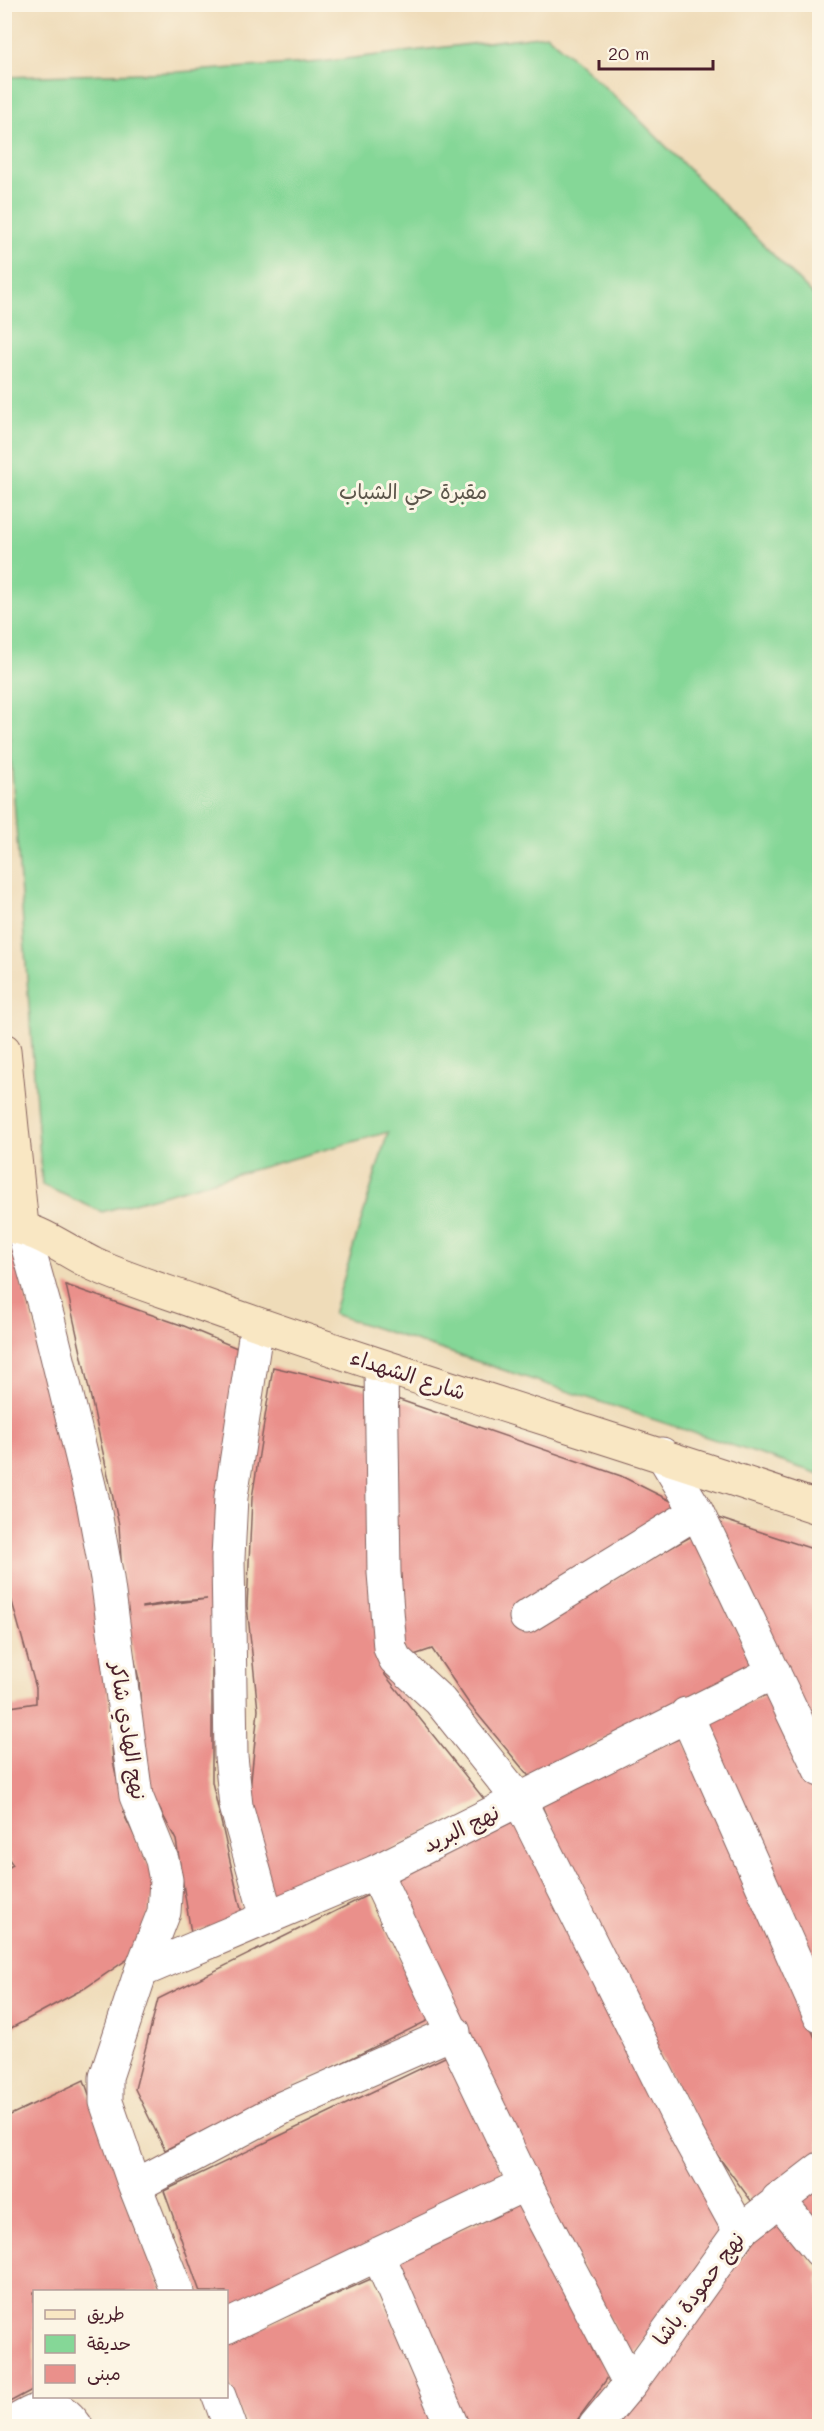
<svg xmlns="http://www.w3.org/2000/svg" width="824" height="2431" font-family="Mali,'Playpen Sans Arabic',sans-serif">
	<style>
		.green { fill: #85d797; stroke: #687b61; stroke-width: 1.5 }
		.building { fill: #ea908b; fill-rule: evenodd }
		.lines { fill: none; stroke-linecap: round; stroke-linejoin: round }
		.street-casing { stroke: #84615d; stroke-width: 35 }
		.secondary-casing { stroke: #84615d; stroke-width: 35 }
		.street { stroke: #fff; stroke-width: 33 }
		.secondary { stroke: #f9e7c3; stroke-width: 33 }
		.labels { text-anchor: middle; stroke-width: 6; stroke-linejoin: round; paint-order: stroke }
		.park-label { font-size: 21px; fill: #5c564b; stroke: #fcf5e5 }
		.street-label { font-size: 21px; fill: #4a1f2b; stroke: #fcf5e5 }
	</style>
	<rect width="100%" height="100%" fill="#fcf5e5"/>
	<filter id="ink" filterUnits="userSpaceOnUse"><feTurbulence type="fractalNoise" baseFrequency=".0167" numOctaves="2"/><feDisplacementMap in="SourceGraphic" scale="12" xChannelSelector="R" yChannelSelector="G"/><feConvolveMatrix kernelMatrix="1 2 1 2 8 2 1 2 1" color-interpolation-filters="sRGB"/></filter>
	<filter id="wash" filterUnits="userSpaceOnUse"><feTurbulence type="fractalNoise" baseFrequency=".008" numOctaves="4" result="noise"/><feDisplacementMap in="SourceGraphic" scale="24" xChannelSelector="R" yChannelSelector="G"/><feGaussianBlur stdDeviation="1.35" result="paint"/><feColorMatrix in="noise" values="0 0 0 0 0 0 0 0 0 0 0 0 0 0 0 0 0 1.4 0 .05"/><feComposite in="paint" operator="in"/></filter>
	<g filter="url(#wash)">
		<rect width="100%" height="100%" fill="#efdcb9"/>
		<path class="green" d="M 547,35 L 629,109 L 819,301 L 819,1474 L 333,1314 L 388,1132 L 102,1212 L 42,1185 L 9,731 L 4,713 L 5,77 L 179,72 L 320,62 Z"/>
		<g id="blocks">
			<path class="building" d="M 9,1234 L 71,1465 L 107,1675 L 113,1761 L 125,1817 L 157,1881 L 138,1952 L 85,1988 L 4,2032 L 4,1870 L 13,1865 L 4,1852 L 4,1708 L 36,1703 L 36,1688 L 4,1573 L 4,1244 Z
				M 66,1285 L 184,1326 L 249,1353 L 216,1598 L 212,1666 L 212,1782 L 243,1918 L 191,1933 L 176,1840 L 146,1783 L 139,1680 L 124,1610 L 119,1525 ZM 207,1599 L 142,1608 L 142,1607 L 180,1601 Z
				M 273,1367 L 380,1392 L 376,1580 L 385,1675 L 484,1799 L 360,1867 L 272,1901 L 247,1820 L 258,1710 L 247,1606 L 252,1498 Z
				M 394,1398 L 621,1476 L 681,1506 L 593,1591 L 692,1536 L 754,1666 L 587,1747 L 532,1780 L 470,1705 L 432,1649 L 405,1658 L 391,1562 Z
				M 718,1518 L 819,1551 L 819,1750 L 798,1699 Z
				M 775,1691 L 819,1790 L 819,2000 L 700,1724 Z
				M 683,1737 L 819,2047 L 819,2157 L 755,2206 L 703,2136 L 602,1945 L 539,1799 Z
				M 525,1816 L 731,2235 L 631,2357 L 549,2210 L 392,1878 Z
				M 368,1895 L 429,2020 L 165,2150 L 135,2089 L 158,1999 Z
				M 447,2056 L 506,2180 L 226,2313 L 226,2292 L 200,2292 L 164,2191 Z
				M 84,2080 L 115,2171 L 162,2292 L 34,2292 L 34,2389 L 4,2405 L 4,2118 Z
				M 819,2178 L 819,2232 L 792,2200 Z
				M 524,2201 L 609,2376 L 573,2426 L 463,2426 L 390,2262 Z
				M 775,2215 L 819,2273 L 819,2426 L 609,2426 Z
				M 373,2278 L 442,2426 L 246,2426 L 226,2375 L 226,2343 Z"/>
		</g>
	</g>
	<g filter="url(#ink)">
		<use href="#blocks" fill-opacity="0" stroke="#84615d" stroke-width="1.5"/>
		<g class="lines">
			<g class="street-casing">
				<path id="street" d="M 22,1226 L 48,1319 L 93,1502 L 107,1578 L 136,1796 L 162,1860 L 166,1880 L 164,1912 L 141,1971 L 106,2077 L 106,2102 L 135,2186 L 177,2292
					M 257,1324 L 231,1497 L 228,1558 L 231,1756 L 236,1806 L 267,1917
					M 381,1367 L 384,1573 L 390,1648 L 395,1659 L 440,1701 L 520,1801 L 686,2133 L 740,2231
					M 662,1454 L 697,1512 L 820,1770
					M 526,1617 L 697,1512
					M 686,1714 L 820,2016
					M 375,1872 L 525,2184 L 630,2384
					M 141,1971 L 375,1872 L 774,1672
					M 135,2186 L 284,2107 L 454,2032
					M 778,2199 L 820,2251
					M 378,2254 L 452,2426
					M 226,2327 L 525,2184
					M 219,2396 L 230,2426
					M 7,2426 C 33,2412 54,2394 76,2426
					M 595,2426 L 630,2384 L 740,2231 L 820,2169"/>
			</g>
			<g class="secondary-casing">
				<path id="secondary" d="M 4,1050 L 22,1226
					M 4,1226 C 38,1227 65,1251 95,1265 C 129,1280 165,1291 201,1304 C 405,1377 614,1438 820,1508"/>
			</g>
			<use href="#street" class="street"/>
			<use href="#secondary" class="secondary"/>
		</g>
	</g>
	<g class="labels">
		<g class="park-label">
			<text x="413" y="499">مقبرة حي الشباب</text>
		</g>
		<g class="street-label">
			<text transform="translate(408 1375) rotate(18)" y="7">شارع الشهداء</text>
			<text transform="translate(128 1731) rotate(81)" y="7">نهج الهادي شاكر</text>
			<text transform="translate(461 1829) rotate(-26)" y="7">نهج البريد</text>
			<text transform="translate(699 2289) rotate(-53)" y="7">نهج حمودة باشا</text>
		</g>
	</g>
	<rect width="824" height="2431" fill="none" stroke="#fcf5e5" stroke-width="24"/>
	<rect x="33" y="2290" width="195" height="108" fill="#fcf5e5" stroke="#b59f9b" stroke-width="1.5"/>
	<rect x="45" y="2310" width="30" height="9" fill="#f9e7c3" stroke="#b59f9b" stroke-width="1.5"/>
	<text x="87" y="2320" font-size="18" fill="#4a1f2b">طريق</text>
	<rect x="45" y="2335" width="30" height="18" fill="#85d797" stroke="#b59f9b" stroke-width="1.5"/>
	<text x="87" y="2350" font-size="18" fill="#4a1f2b">حديقة</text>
	<rect x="45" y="2365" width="30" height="18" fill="#ea908b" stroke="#b59f9b" stroke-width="1.5"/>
	<text x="87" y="2380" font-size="18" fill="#4a1f2b">مبنى</text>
	<path d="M599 60v9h114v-9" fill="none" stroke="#4a1f2b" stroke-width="3"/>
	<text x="608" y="60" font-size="18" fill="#4a1f2b" stroke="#fcf5e5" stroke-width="4.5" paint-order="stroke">20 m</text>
</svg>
